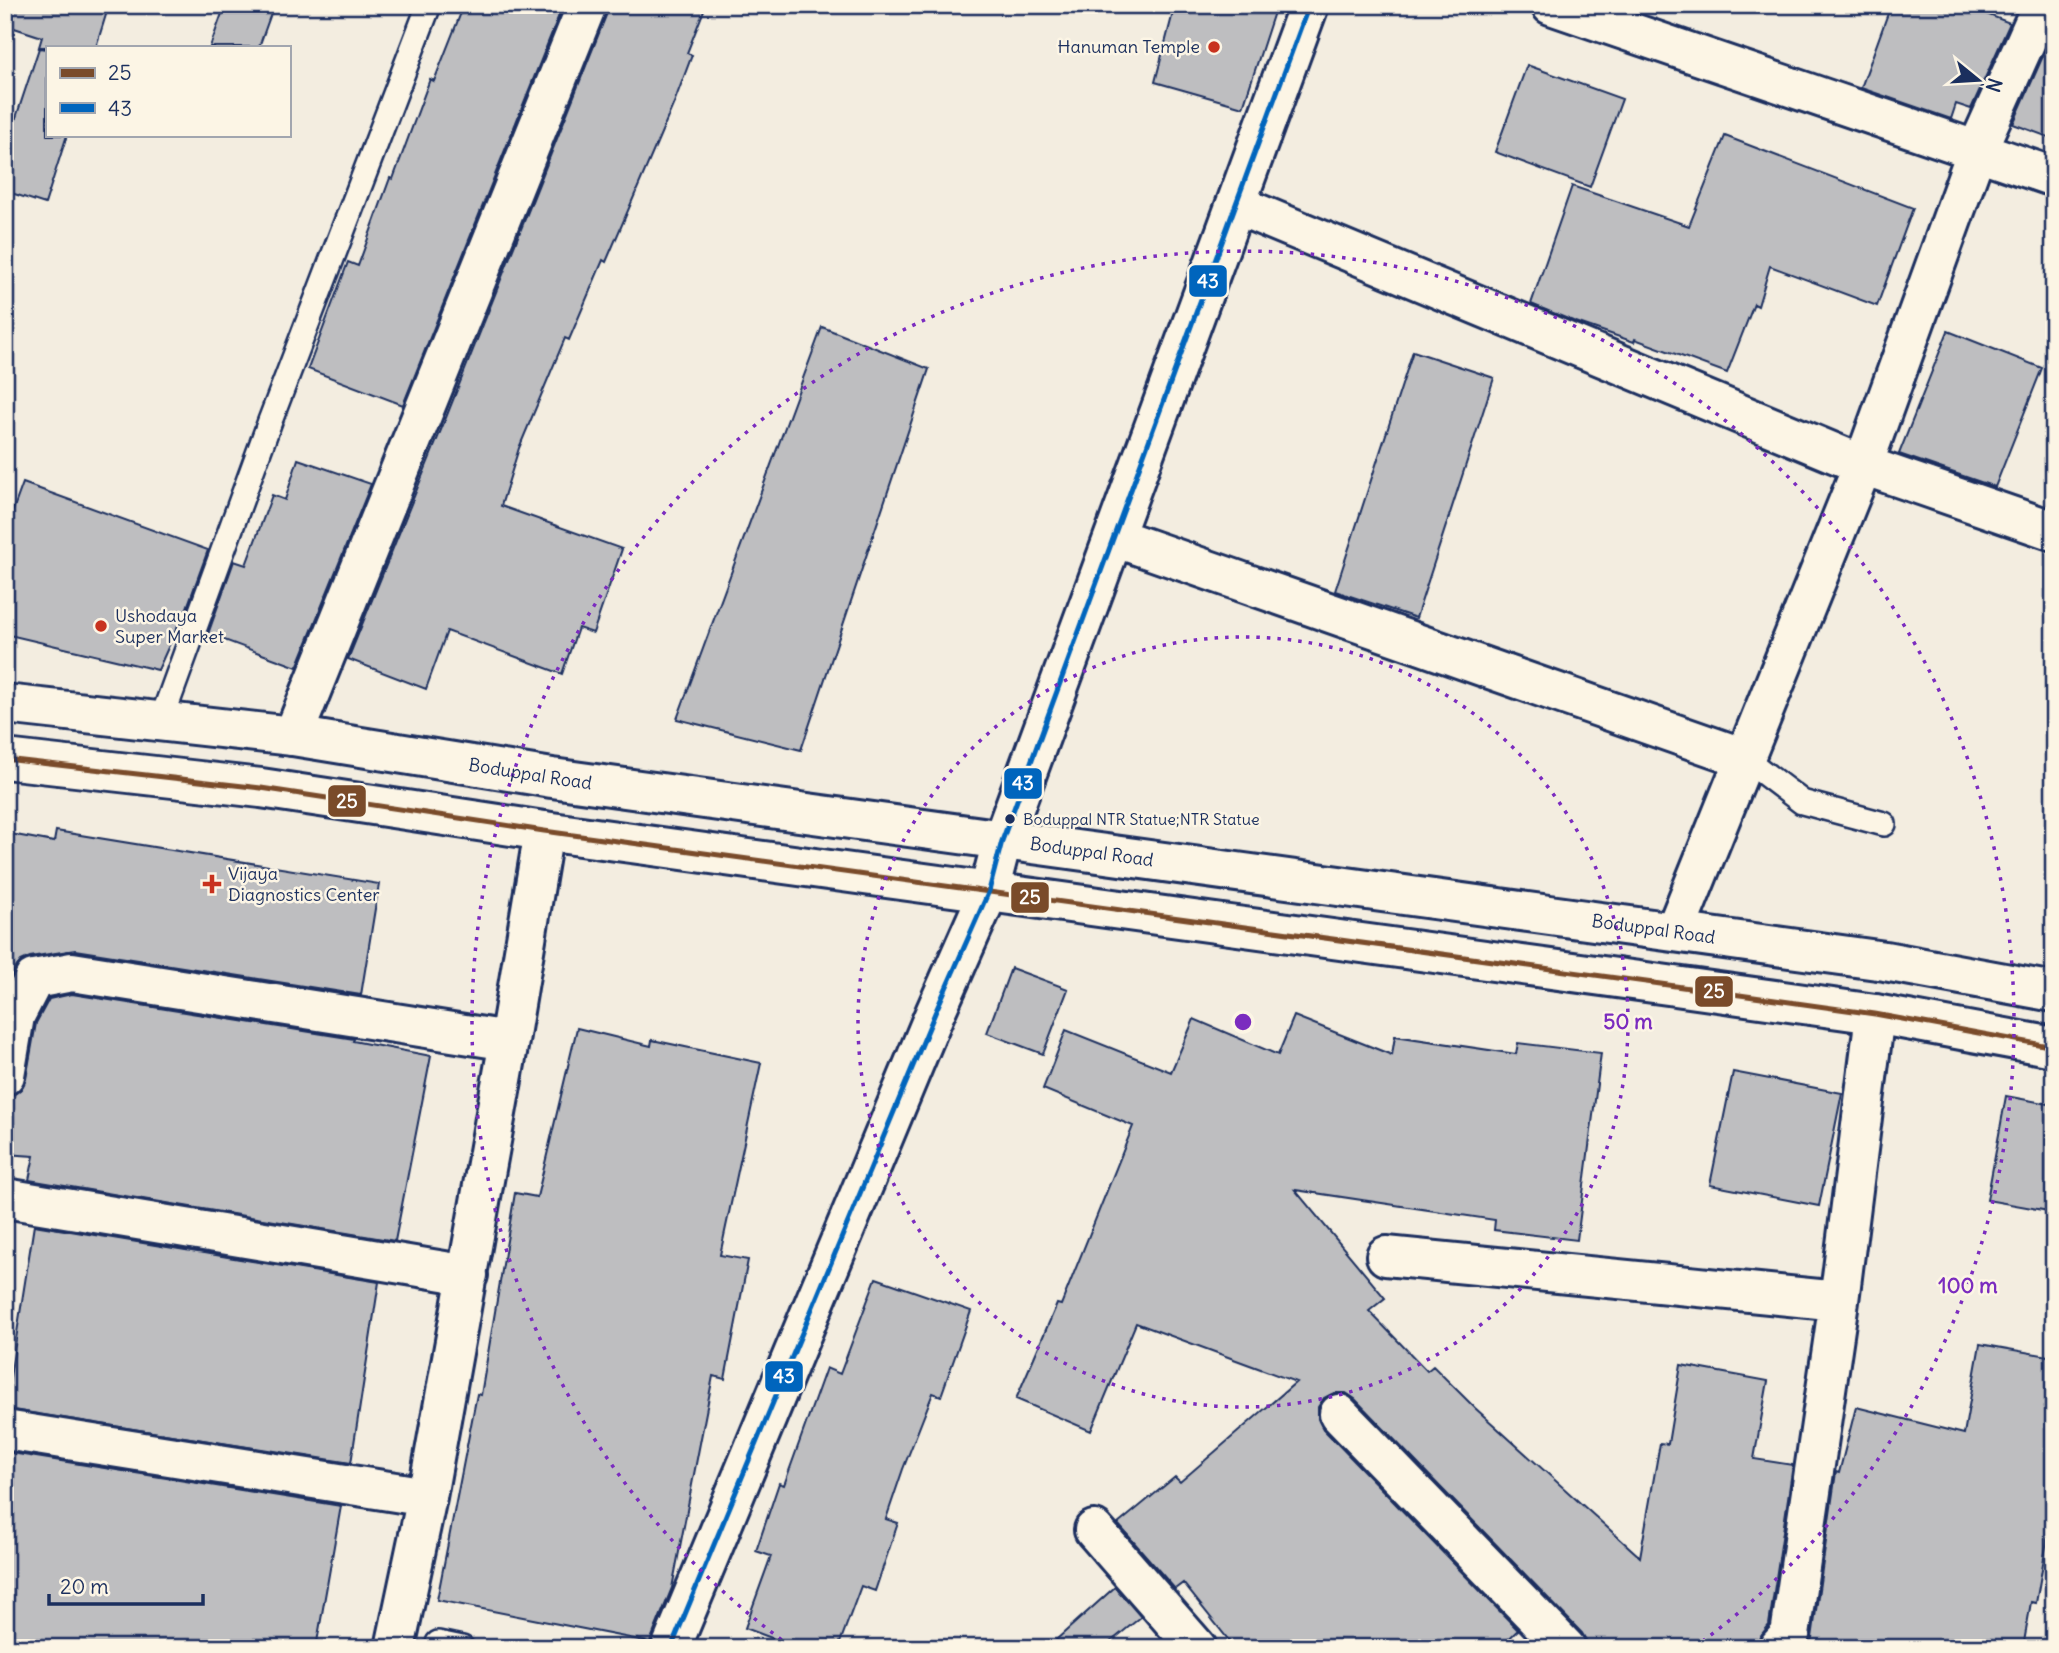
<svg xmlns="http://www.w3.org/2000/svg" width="2059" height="1653" font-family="Delius,sans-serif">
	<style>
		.building { fill: #bebec0; stroke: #1b2f5e; stroke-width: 2 }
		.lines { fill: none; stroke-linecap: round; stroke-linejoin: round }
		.service-casing { stroke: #1b2f5e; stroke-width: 28 }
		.minor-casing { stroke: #1b2f5e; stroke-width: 44 }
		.tertiary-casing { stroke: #1b2f5e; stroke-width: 44 }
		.service { stroke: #fcf5e5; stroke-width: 23 }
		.minor { stroke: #fcf5e5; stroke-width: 38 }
		.tertiary { stroke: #fcf5e5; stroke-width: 38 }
		.bus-1-casing { stroke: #fcf5e5; stroke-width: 10 }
		.bus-2-casing { stroke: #fcf5e5; stroke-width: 10 }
		.bus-1 { stroke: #7a4b2a; stroke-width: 5 }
		.bus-2 { stroke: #0065bd; stroke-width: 5 }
		.ring { fill: none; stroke: #7b2cbf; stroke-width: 3.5; stroke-dasharray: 3.5 7 }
		.poi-dot { fill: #c8321e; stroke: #fcf5e5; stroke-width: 2.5 }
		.bus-dot { fill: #1b2f5e; stroke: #fcf5e5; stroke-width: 2.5 }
		.labels { text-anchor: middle; stroke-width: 5; stroke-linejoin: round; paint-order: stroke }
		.bus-label { font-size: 16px; fill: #1b2f5e; stroke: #fcf5e5; text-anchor: start }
		.poi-label { font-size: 18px; fill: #1b2f5e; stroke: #fcf5e5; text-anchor: start }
		.street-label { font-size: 18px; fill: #1b2f5e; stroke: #fcf5e5 }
		.centre { fill: #7b2cbf; stroke: #fcf5e5; stroke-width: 3.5 }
		.ring-label { font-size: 21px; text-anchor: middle; font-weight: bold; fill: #7b2cbf; stroke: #fcf5e5; stroke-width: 5; stroke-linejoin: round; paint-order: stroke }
		.line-badge { stroke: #fcf5e5; stroke-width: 2.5 }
		.badge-label { font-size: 19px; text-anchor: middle; font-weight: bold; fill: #fff }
	</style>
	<rect width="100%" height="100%" fill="#f3ede0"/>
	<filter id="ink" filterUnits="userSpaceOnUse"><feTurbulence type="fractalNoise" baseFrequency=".0143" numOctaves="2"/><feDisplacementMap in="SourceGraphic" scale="14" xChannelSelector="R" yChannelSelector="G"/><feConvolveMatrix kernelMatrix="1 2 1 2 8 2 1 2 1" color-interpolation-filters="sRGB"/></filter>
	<g filter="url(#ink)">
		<path class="building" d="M 5,5 L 109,5 L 96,47 L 39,47 L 42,37 L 5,25 Z
			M 225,5 L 274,5 L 259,47 L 210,47 Z
			M 464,5 L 563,5 L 403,405 L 308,369 L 348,262 L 358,266 L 390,178 L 393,179 L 430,79 L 434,81 Z
			M 608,5 L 706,5 L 687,53 L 692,55 L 674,103 L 606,262 L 603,260 L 569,340 L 565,338 L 519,448 L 501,506 L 622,549 L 593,633 L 578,628 L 562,674 L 447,631 L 426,689 L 348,659 L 445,420 L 607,13 Z
			M 1175,5 L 1253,5 L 1274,12 L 1243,107 L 1155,82 Z
			M 1891,5 L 1963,5 L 2010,23 L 1971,109 L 1956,104 L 1951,119 L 1861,88 Z
			M 2051,38 L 2054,39 L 2054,139 L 2013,124 Z
			M 39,48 L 47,49 L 47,135 L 67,135 L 45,204 L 5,191 L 5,151 Z
			M 1527,65 L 1622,99 L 1590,187 L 1495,152 Z
			M 1725,136 L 1913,208 L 1877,306 L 1770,266 L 1758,306 L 1754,304 L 1727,373 L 1635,339 L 1634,342 L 1573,321 L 1531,304 L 1572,186 L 1689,226 Z
			M 822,327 L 929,369 L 801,750 L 677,719 Z
			M 1948,331 L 2042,368 L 1995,487 L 1899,454 Z
			M 1413,351 L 1494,378 L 1416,618 L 1335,591 Z
			M 298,459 L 371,484 L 297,667 L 208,634 L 234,561 L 246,565 L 272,495 L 285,500 Z
			M 23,483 L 208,550 L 181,624 L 179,623 L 158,670 L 5,634 L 5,532 Z
			M 56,831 L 379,884 L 361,995 L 75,950 L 30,957 L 21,961 L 15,969 L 5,987 L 5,833 L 54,842 Z
			M 1011,968 L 1068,989 L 1043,1054 L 987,1033 Z
			M 72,994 L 354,1039 L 353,1041 L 431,1056 L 395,1241 L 29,1180 L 34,1156 L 5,1154 L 5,1096 L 13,1095 L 21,1089 L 26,1079 L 36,1023 L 49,999 Z
			M 1294,1016 L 1392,1055 L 1395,1036 L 1516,1054 L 1518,1043 L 1601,1053 L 1577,1240 L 1494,1230 L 1495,1220 L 1295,1190 L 1385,1298 L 1369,1311 L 1427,1371 L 1433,1366 L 1475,1408 L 1640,1557 L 1660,1443 L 1668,1444 L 1681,1365 L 1768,1381 L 1754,1459 L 1793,1465 L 1769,1625 L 1762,1634 L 1757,1643 L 1757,1648 L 1587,1648 L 1587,1642 L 1582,1633 L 1355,1399 L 1346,1393 L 1334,1393 L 1324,1398 L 1318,1407 L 1318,1419 L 1323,1429 L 1518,1630 L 1499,1648 L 1235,1648 L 1183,1583 L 1175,1589 L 1118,1524 L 1175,1477 L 1180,1482 L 1296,1382 L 1136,1323 L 1091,1431 L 1016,1399 L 1057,1304 L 1061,1305 L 1133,1126 L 1043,1089 L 1066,1030 L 1171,1072 L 1194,1019 L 1278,1055 Z
			M 577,1028 L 651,1046 L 652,1040 L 761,1063 L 720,1255 L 748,1260 L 725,1379 L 713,1376 L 672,1588 L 650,1642 L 437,1600 L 477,1394 L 481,1395 L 515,1193 L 537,1197 Z
			M 1733,1072 L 1842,1093 L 1819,1206 L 1710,1185 Z
			M 2006,1096 L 2054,1105 L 2054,1212 L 1987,1200 Z
			M 34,1225 L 379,1282 L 351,1463 L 5,1409 Z
			M 876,1278 L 971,1311 L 941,1396 L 933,1393 L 903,1469 L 886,1519 L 898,1523 L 875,1591 L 861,1586 L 838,1648 L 798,1648 L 745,1628 L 771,1556 L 756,1551 L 779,1483 L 784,1485 L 826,1368 L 840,1374 Z
			M 1980,1344 L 2054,1357 L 2054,1501 L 2036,1603 L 2031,1602 L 2023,1648 L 1807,1648 L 1812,1638 L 1836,1472 L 1839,1473 L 1856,1407 L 1964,1434 Z
			M 5,1452 L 341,1506 L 316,1648 L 5,1648 Z
			M 1115,1587 L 1141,1617 L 1103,1648 L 1047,1648 Z"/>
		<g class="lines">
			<g class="service-casing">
				<path id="service" d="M 161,721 L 270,421 L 429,5
					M 1744,758 L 1802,802 L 1884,824
					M 438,1643 L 462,1648"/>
			</g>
			<g class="minor-casing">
				<path id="minor" d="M 1551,5 L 2054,177
					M 1237,205 L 1863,465 L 2054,531
					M 1114,537 L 1744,758
					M 293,736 L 587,5
					M 1675,931 L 1863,465 L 1977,150 L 2042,5
					M 509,1041 L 544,831
					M 5,1075 L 15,1016 L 34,979 L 72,972 L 509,1041 L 427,1497 L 395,1648
					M 5,1198 L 468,1275
					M 1386,1256 L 1839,1301
					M 1339,1414 L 1566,1648
					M 5,1430 L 427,1497
					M 1094,1530 L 1197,1648
					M 671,1648 L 935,1013 L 989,891 L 1002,841 L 1309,5
					M 1778,1648 L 1790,1635 L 1839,1301 L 1875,1014"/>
			</g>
			<g class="tertiary-casing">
				<g id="tertiary">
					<path id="s1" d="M 5,704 L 293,736 L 552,778 L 1885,961 L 2054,992"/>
					<path d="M 5,759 L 261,788 L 544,831 L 1668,985 L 1875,1014 L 2054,1047"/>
				</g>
			</g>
			<use href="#service" class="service"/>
			<use href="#minor" class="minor"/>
			<use href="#tertiary" class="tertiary"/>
			<g class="bus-1-casing">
				<path id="bus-1" d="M 5,759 L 261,788 L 544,831 L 1668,985 L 1875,1014 L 2054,1047"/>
			</g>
			<g class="bus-2-casing">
				<path id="bus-2" d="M 671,1648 L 935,1013 L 989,891 L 1002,841 L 1309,5"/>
			</g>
			<use href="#bus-1" class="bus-1"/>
			<use href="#bus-2" class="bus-2"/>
		</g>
	</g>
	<g class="ring">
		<circle cx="1243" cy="1022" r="385"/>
		<path d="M790 1646A771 771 0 1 1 1696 1646"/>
	</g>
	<g class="poi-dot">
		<circle cx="1214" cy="47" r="7"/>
		<circle cx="101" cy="626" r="7"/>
		<path d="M208.5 873.5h7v7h7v7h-7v7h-7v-7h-7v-7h7z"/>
	</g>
	<circle class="bus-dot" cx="1010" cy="819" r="6"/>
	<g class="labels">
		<g class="bus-label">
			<text x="1023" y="825">Boduppal NTR Statue;NTR Statue</text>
		</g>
		<g class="poi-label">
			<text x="1200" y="53" text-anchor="end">Hanuman Temple</text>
			<text x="115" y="622">Ushodaya<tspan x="115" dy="21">Super Market</tspan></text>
			<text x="228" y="880">Vijaya<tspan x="228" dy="21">Diagnostics Center</tspan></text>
		</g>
		<g class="street-label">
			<text dy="6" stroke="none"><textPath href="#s1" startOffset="530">Boduppal Road</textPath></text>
			<text dy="6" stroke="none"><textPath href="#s1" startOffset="1097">Boduppal Road</textPath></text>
			<text dy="6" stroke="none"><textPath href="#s1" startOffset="1664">Boduppal Road</textPath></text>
		</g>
	</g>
	<circle cx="1243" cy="1022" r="10" class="centre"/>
	<g class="ring-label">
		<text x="1628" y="1029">50 m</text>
		<text x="1968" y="1293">100 m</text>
	</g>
	<g class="line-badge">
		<rect x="1188" y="264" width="40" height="34" rx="7" fill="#0065bd"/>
		<rect x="1003" y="767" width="40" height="33" rx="7" fill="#0065bd"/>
		<rect x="327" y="784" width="40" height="34" rx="7" fill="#7a4b2a"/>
		<rect x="1010" y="881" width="40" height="33" rx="7" fill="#7a4b2a"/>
		<rect x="1694" y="975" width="40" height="33" rx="7" fill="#7a4b2a"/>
		<rect x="764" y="1360" width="40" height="33" rx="7" fill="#0065bd"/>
	</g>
	<g class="badge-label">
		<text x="1208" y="288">43</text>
		<text x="1023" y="790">43</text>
		<text x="347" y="808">25</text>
		<text x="1030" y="904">25</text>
		<text x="1714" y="998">25</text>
		<text x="784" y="1383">43</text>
	</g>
	<rect width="2059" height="1653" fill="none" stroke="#fcf5e5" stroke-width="28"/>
	<rect x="14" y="14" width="2031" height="1625" fill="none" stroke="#1b2f5e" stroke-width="2.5" filter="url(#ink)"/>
	<rect x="46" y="46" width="245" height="91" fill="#fcf5e5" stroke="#a2a6af" stroke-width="2"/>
	<rect x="60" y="68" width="35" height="10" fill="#7a4b2a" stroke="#a2a6af" stroke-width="2"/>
	<text x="108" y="80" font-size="21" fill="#1b2f5e">25</text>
	<rect x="60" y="103" width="35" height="10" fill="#0065bd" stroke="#a2a6af" stroke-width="2"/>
	<text x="108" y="116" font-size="21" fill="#1b2f5e">43</text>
	<g transform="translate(1978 80) rotate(108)" stroke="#fcf5e5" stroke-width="5" paint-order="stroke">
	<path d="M0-5L12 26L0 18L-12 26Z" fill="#1b2f5e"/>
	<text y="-10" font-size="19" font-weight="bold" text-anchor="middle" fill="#1b2f5e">N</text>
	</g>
	<path d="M49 1594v10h154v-10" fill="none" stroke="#1b2f5e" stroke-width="3.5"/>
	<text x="60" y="1594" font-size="21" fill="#1b2f5e" stroke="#fcf5e5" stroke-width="5" paint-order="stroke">20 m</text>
</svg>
